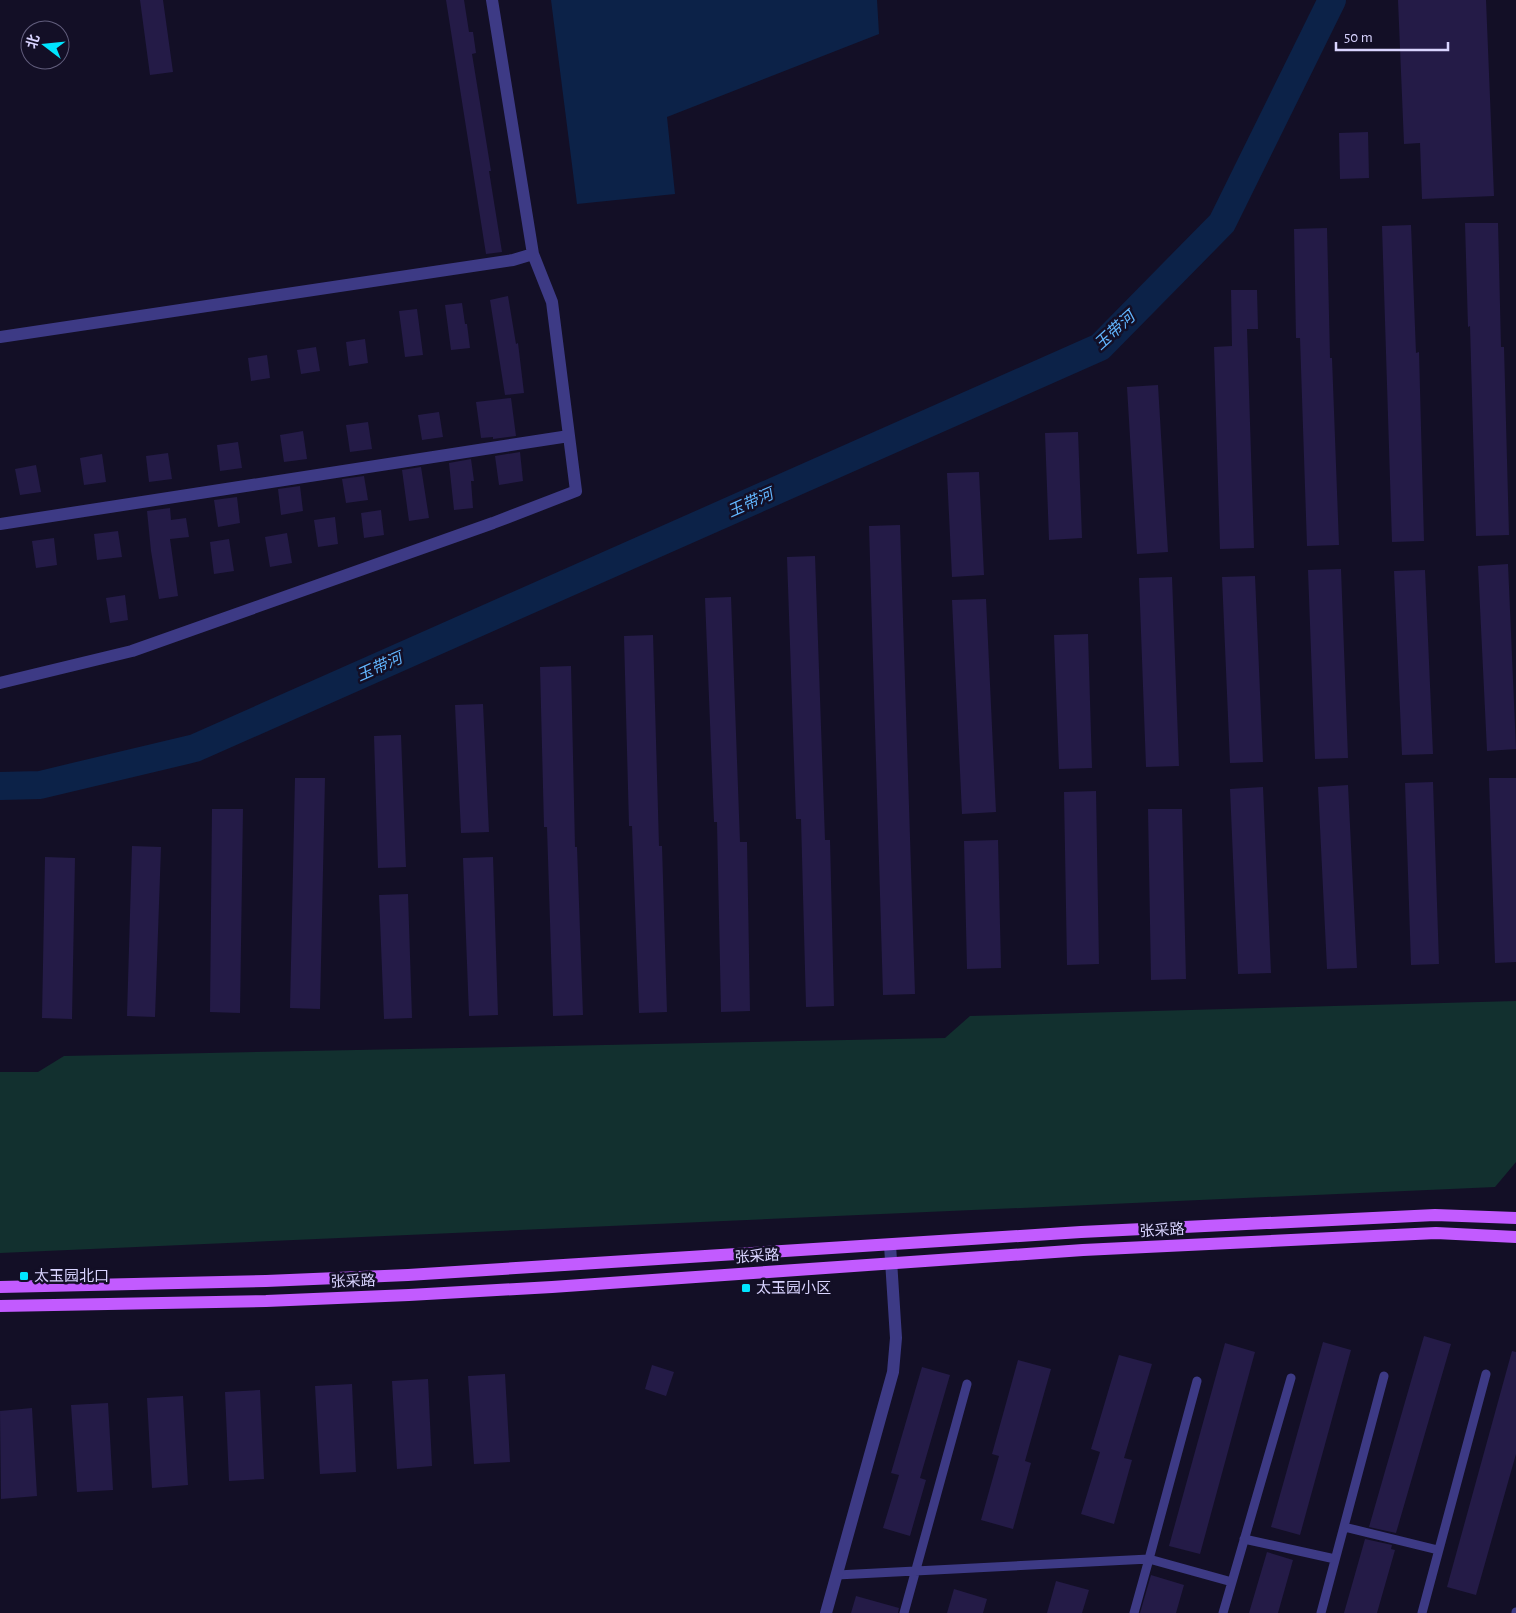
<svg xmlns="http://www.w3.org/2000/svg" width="1516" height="1613" font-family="'Alegreya Sans','Noto Sans SC',sans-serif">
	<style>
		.green { fill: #12302f }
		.water { fill: #0c2248 }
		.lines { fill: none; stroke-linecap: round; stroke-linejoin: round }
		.river { stroke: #0c2248; stroke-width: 28 }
		.building { fill: #241b47 }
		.service { stroke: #3d3a85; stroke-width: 9 }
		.minor { stroke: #3d3a85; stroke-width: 12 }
		.primary { stroke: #c25bff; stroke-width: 12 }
		.poi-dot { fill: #00e5ff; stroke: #130f26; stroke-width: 2 }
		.labels { text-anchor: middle; stroke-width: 5; stroke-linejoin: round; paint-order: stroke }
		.street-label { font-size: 15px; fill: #d9d4ff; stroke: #130f26 }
		.poi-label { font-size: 15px; fill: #d9d4ff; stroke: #130f26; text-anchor: start }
		.water-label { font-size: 16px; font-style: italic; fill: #62b6ff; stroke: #130f26 }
	</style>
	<rect width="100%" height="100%" fill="#130f26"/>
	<path class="green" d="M 1516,1001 L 1516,1162 L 1495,1187 L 0,1253 L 0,1072 L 38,1072 L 64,1056 L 945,1038 L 970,1016 Z"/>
	<path class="water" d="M 551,0 L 877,0 L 879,34 L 667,117 L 675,194 L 577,204 Z"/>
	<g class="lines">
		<path class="river" d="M 0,786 L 40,785 L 195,748 L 1100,347 L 1222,223 L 1332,0"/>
	</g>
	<path class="building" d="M 140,0 L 163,0 L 173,72 L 150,75 Z
		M 446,0 L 464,0 L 469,32 L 473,32 L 476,53 L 472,54 L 486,140 L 491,171 L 489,171 L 502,252 L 486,254 Z
		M 1398,0 L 1486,0 L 1494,196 L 1422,199 L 1420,143 L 1404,144 Z
		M 1368,132 L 1369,178 L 1340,179 L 1339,133 Z
		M 1465,223 L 1498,223 L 1501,347 L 1504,347 L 1509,535 L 1476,536 L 1470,326 L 1468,327 Z
		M 1411,225 L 1416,353 L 1419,352 L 1424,541 L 1392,542 L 1382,226 Z
		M 1327,228 L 1330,358 L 1332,358 L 1339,545 L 1307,546 L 1300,338 L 1296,338 L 1294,229 Z
		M 1231,290 L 1257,290 L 1258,329 L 1247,329 L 1254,548 L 1220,549 L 1214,347 L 1232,346 Z
		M 508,296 L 516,344 L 518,343 L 524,393 L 505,395 L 490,300 Z
		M 462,303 L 465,324 L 467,324 L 470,348 L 451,350 L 445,305 Z
		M 417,309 L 423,355 L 405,357 L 399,311 Z
		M 365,339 L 368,363 L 349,366 L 346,342 Z
		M 316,347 L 320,371 L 301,374 L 297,350 Z
		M 267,355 L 270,378 L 251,381 L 248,358 Z
		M 1158,385 L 1168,552 L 1137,554 L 1127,387 Z
		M 511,398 L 516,436 L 493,439 L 493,437 L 481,438 L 476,402 Z
		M 439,412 L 443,437 L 422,440 L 418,415 Z
		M 368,422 L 372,449 L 350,452 L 346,425 Z
		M 303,431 L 307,459 L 284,462 L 280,435 Z
		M 1078,432 L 1082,538 L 1049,540 L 1045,433 Z
		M 238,442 L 242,468 L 220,471 L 217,445 Z
		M 520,452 L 523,481 L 499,485 L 495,456 Z
		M 168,453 L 172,479 L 149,482 L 146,456 Z
		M 102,454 L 106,482 L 84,485 L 80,458 Z
		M 471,459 L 474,481 L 471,481 L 473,508 L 454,510 L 449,463 Z
		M 36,465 L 41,492 L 20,495 L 15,469 Z
		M 421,467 L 429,518 L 409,521 L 402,470 Z
		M 979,472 L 984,575 L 952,577 L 947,473 Z
		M 364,476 L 368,500 L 346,503 L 342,479 Z
		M 300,486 L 303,511 L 281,515 L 278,489 Z
		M 237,497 L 240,523 L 218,527 L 214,500 Z
		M 170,508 L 171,520 L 186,518 L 189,537 L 170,539 L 178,596 L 159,599 L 151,551 L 147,511 Z
		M 381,510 L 384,535 L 364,538 L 361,513 Z
		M 335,517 L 338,544 L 318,547 L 314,520 Z
		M 900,525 L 915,994 L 883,995 L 869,526 Z
		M 118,531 L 122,557 L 97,560 L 94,534 Z
		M 287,533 L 292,563 L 270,567 L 265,537 Z
		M 54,538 L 57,565 L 36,568 L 32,541 Z
		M 229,539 L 234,571 L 214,574 L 210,542 Z
		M 815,556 L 825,840 L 830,840 L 834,1006 L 806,1007 L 801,819 L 796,819 L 787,557 Z
		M 1508,564 L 1516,749 L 1487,751 L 1478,566 Z
		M 1341,569 L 1348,758 L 1315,759 L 1308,570 Z
		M 1425,570 L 1433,754 L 1402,755 L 1394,571 Z
		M 1255,576 L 1263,762 L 1230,763 L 1222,577 Z
		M 1172,577 L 1179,766 L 1146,767 L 1139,578 Z
		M 125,595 L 128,620 L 110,623 L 106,598 Z
		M 731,597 L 740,842 L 747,842 L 750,1011 L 721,1012 L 717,822 L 714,822 L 705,598 Z
		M 986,599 L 996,812 L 962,814 L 952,600 Z
		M 1088,634 L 1092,768 L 1059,769 L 1054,635 Z
		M 653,635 L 659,846 L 662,846 L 667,1012 L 639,1013 L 632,826 L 629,826 L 624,636 Z
		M 571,666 L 575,847 L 577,847 L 583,1015 L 553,1016 L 547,827 L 544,827 L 540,667 Z
		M 483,704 L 489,832 L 461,833 L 455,705 Z
		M 401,735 L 406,867 L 378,868 L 374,736 Z
		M 295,778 L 325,778 L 320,1009 L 290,1008 Z
		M 1489,778 L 1516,778 L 1516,962 L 1495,963 Z
		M 1433,782 L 1439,964 L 1411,965 L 1405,783 Z
		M 1348,785 L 1357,968 L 1327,969 L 1318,787 Z
		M 1263,787 L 1271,973 L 1238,974 L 1230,789 Z
		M 1096,791 L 1099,964 L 1067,965 L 1064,792 Z
		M 212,809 L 243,809 L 240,1013 L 210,1012 Z
		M 1148,809 L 1182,809 L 1186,979 L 1151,980 Z
		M 998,840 L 1001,968 L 967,969 L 964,841 Z
		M 132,846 L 161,847 L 155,1017 L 127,1016 Z
		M 45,857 L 75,858 L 72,1019 L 42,1018 Z
		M 493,857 L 498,1015 L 469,1016 L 463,858 Z
		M 408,894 L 412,1018 L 384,1019 L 379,895 Z
		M 1424,1336 L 1451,1344 L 1396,1533 L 1369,1527 Z
		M 1323,1342 L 1351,1350 L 1300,1535 L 1271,1527 Z
		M 1225,1343 L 1255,1352 L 1200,1554 L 1169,1546 Z
		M 1512,1351 L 1516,1352 L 1516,1454 L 1476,1595 L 1447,1587 Z
		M 1119,1355 L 1152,1364 L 1124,1458 L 1132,1460 L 1114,1524 L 1081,1514 L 1100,1452 L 1091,1449 Z
		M 1018,1360 L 1051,1369 L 1025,1461 L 1031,1463 L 1013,1529 L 981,1520 L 999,1456 L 992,1454 Z
		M 652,1365 L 674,1372 L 666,1396 L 645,1389 Z
		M 922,1367 L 950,1375 L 920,1478 L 926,1480 L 910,1536 L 883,1528 L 899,1475 L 891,1473 Z
		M 505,1374 L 510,1462 L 474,1464 L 468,1376 Z
		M 428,1379 L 432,1466 L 397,1469 L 392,1381 Z
		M 352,1384 L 356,1472 L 320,1474 L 315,1386 Z
		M 260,1390 L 264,1479 L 229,1481 L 225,1392 Z
		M 183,1396 L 188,1485 L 152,1488 L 147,1398 Z
		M 108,1403 L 113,1490 L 77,1492 L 71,1405 Z
		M 32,1408 L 37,1496 L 1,1499 L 0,1411 Z
		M 1365,1539 L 1392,1545 L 1391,1549 L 1395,1550 L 1377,1613 L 1344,1613 Z
		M 1267,1552 L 1293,1560 L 1278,1613 L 1249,1613 Z
		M 1151,1575 L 1184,1585 L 1176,1613 L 1140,1613 Z
		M 1056,1581 L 1089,1590 L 1082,1613 L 1047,1613 Z
		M 954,1589 L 987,1599 L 983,1613 L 947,1613 Z
		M 856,1596 L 899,1608 L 898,1613 L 851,1613 Z"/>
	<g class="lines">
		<path class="service" d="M 1197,1381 L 1149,1559 L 1232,1582
			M 1344,1527 L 1438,1550
			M 1244,1539 L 1335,1559
			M 837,1575 L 1149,1559 L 1134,1613
			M 904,1613 L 967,1384
			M 1223,1613 L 1291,1378
			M 1321,1613 L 1384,1376
			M 1422,1613 L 1486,1374
			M 1516,1613 L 1516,1612"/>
		<path class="minor" d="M 0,337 L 513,260 L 533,254
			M 0,524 L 569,436
			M 0,683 L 132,651 L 493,523 L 576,491 L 552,302 L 533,254 L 492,0
			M 826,1613 L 893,1372 L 896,1338 L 890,1245"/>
		<path class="primary" d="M 0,1287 L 266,1281 L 408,1275 L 1081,1232 L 1435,1215 L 1516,1218
			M 0,1306 L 266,1301 L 409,1295 L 552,1287 L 1083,1250 L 1436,1233 L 1516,1237"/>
	</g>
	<g class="poi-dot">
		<rect x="19" y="1271" width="10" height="10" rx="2.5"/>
		<rect x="741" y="1283" width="10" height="10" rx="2.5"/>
	</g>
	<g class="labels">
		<g class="street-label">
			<text transform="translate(1162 1230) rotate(-3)" y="5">张采路</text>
			<text transform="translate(757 1256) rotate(-4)" y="5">张采路</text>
			<text transform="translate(353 1281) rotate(-2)" y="5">张采路</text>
		</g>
		<g class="poi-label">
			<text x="34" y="1281">太玉园北口</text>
			<text x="756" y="1293">太玉园小区</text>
		</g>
		<g class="water-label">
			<text transform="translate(1114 330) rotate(-42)" y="6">玉带河</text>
			<text transform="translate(750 502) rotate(-24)" y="6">玉带河</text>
			<text transform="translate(379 666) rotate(-24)" y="6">玉带河</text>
		</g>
	</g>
	<g transform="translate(45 45) rotate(286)"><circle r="24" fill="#130f26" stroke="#625e7d"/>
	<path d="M0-4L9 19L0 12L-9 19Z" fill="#00e5ff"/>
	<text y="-8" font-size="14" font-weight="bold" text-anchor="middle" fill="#d9d4ff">北</text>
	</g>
	<path d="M1336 42v8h112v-8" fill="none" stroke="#d9d4ff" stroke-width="2.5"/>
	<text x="1344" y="42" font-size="15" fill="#d9d4ff" stroke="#130f26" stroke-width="4" paint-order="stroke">50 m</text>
</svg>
